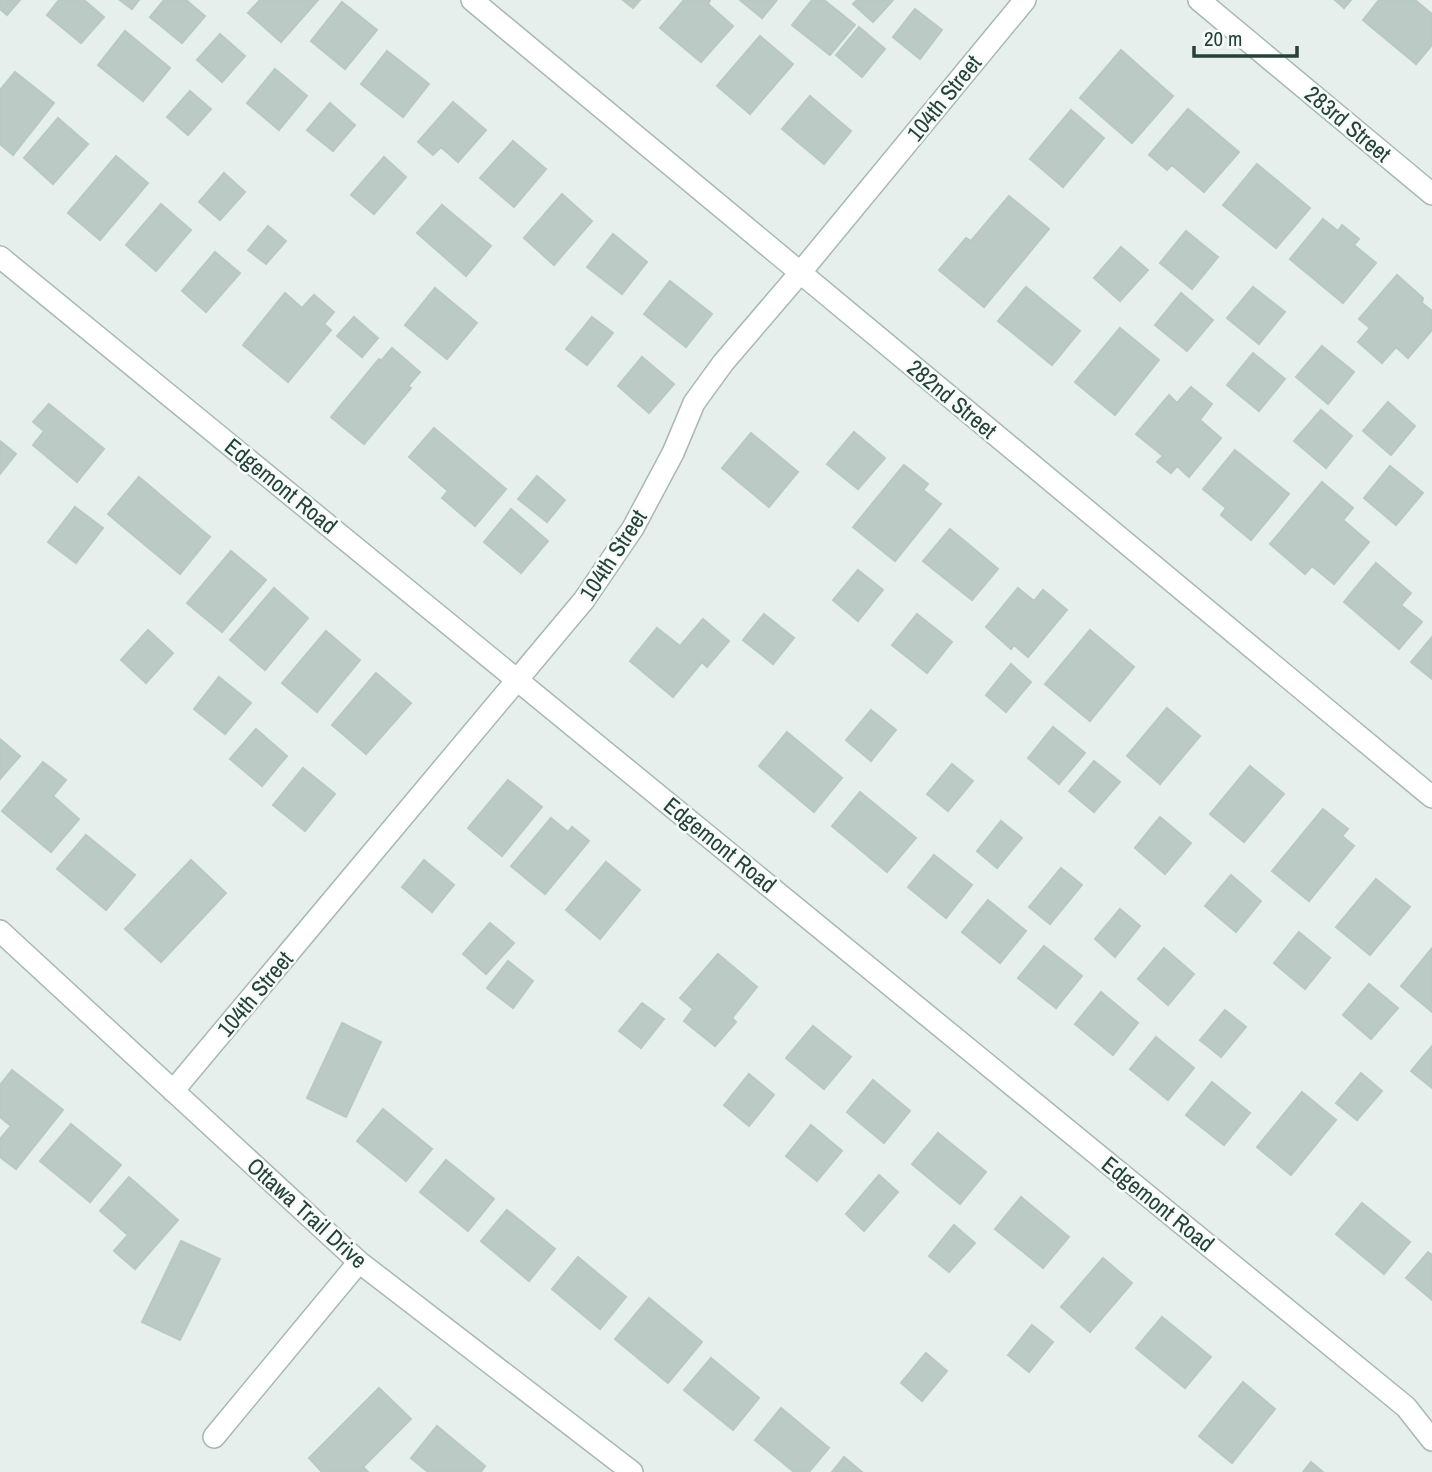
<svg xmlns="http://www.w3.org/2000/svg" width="1432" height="1472" font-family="'Archivo Narrow',sans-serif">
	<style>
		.building { fill: #bbcac4; stroke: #b8c9c2; stroke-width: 2 }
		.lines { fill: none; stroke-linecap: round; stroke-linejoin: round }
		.minor-casing { stroke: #a8b8b2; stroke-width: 24 }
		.minor { stroke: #fff; stroke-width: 21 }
		.labels { text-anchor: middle; stroke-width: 5; stroke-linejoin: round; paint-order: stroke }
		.street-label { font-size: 23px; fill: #24423a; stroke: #f7fbf9 }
	</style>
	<rect width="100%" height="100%" fill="#e6efeb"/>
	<path class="building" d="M 0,0 L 20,0 L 7,15 L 0,9 Z
		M 59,0 L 84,0 L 104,17 L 81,43 L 47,15 Z
		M 120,0 L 139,0 L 132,9 Z
		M 164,0 L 186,0 L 205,16 L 182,43 L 150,17 Z
		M 260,0 L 318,0 L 281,42 L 248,13 Z
		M 623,0 L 640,0 L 633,8 Z
		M 684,0 L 710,0 L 708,4 L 733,26 L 701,62 L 660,28 Z
		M 740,0 L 777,0 L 762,18 Z
		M 812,0 L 824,0 L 855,25 L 830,55 L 792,25 Z
		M 857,0 L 893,0 L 873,22 L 853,4 Z
		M 1335,0 L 1351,0 L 1344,8 Z
		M 1379,0 L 1415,0 L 1432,14 L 1432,45 L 1416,64 L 1363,20 Z
		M 342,2 L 377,30 L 345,69 L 311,41 Z
		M 915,9 L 942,30 L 920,59 L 893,37 Z
		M 859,27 L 885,49 L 862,77 L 836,55 Z
		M 125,31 L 170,68 L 143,101 L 98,65 Z
		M 220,34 L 245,56 L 222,82 L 197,60 Z
		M 760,36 L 793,64 L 750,114 L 717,86 Z
		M 1121,50 L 1173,96 L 1132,143 L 1080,98 Z
		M 387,51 L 429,84 L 403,117 L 361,84 Z
		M 275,69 L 307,96 L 279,130 L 247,103 Z
		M 15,72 L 54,103 L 13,155 L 0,144 L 0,90 Z
		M 190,91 L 211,109 L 188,135 L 167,117 Z
		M 810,96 L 851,131 L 824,164 L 782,129 Z
		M 453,102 L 486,130 L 458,162 L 441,147 L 433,155 L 418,142 Z
		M 330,103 L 355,125 L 333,151 L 307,130 Z
		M 1188,109 L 1239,152 L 1204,192 L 1172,165 L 1167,170 L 1149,155 Z
		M 1071,110 L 1104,138 L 1063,187 L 1030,159 Z
		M 58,118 L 88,144 L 53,184 L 24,158 Z
		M 513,141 L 546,169 L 514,207 L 480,178 Z
		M 116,156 L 148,183 L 100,240 L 68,213 Z
		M 384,157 L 406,177 L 374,214 L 351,195 Z
		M 1257,164 L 1310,208 L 1276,248 L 1223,205 Z
		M 224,173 L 245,192 L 220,220 L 199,202 Z
		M 562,194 L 592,221 L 554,265 L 524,238 Z
		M 1009,196 L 1049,229 L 984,307 L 939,270 L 966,238 L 971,241 Z
		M 161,204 L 191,230 L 156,271 L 126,245 Z
		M 442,205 L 491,246 L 466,276 L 417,233 Z
		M 1323,219 L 1338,231 L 1342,225 L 1359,239 L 1354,245 L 1376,263 L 1343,303 L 1290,259 Z
		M 268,226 L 286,241 L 266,264 L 248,250 Z
		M 1186,231 L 1218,257 L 1192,289 L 1160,263 Z
		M 613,234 L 647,262 L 622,294 L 587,267 Z
		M 1121,247 L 1148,270 L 1120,301 L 1094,278 Z
		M 215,252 L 240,273 L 206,312 L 182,291 Z
		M 1397,275 L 1423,298 L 1422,303 L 1432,311 L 1432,330 L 1408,358 L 1396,347 L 1382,363 L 1358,342 L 1370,328 L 1359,319 Z
		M 670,281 L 712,314 L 686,347 L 644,314 Z
		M 1026,287 L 1080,331 L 1052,365 L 998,321 Z
		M 1253,287 L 1285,312 L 1259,344 L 1227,318 Z
		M 435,288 L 477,323 L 447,359 L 405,325 Z
		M 285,293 L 302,308 L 314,295 L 334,312 L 324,324 L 331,330 L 288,382 L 243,345 Z
		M 1181,293 L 1213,320 L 1187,351 L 1155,325 Z
		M 354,317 L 378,338 L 362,357 L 337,336 Z
		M 592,317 L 613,333 L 587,365 L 566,349 Z
		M 1120,328 L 1159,360 L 1115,415 L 1075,382 Z
		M 1322,346 L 1354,372 L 1328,404 L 1296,377 Z
		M 392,348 L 420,372 L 408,386 L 411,388 L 364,444 L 331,417 L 379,359 L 381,361 Z
		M 1253,353 L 1285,379 L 1259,411 L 1227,385 Z
		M 642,357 L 674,384 L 649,413 L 618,386 Z
		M 1191,387 L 1212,404 L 1200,420 L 1221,438 L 1189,477 L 1177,466 L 1171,473 L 1157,462 L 1163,456 L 1136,434 L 1169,395 L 1177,403 Z
		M 1388,402 L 1415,426 L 1391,455 L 1363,431 Z
		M 49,404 L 104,449 L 77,482 L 33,445 L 44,431 L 33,422 Z
		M 1321,410 L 1352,436 L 1326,468 L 1294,441 Z
		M 434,428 L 506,489 L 475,526 L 442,498 L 448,491 L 409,457 Z
		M 854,432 L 885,458 L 858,489 L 827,464 Z
		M 751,433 L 798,472 L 769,507 L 722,468 Z
		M 0,441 L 16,454 L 0,474 Z
		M 1235,450 L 1289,494 L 1251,540 L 1221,515 L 1226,508 L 1203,489 Z
		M 904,465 L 928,484 L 923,490 L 941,504 L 895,561 L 853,527 Z
		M 1390,466 L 1423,493 L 1396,525 L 1364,498 Z
		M 537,476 L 565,500 L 547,522 L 518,499 Z
		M 139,477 L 210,537 L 180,574 L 108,514 Z
		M 1322,482 L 1353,508 L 1343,520 L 1369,542 L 1334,584 L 1312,566 L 1305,574 L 1270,544 Z
		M 75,507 L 103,528 L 76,563 L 48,542 Z
		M 511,509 L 548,541 L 521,573 L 484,542 Z
		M 950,529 L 998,569 L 972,600 L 923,561 Z
		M 231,551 L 266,580 L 222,632 L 187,603 Z
		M 1376,563 L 1411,593 L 1401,605 L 1422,622 L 1399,649 L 1344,602 Z
		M 858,570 L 883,590 L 858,621 L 833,600 Z
		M 274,588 L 308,618 L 265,670 L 230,640 Z
		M 1018,588 L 1034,601 L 1043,590 L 1067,610 L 1028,657 L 1014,645 L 1011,649 L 986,627 Z
		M 764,614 L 794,638 L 773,664 L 743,640 Z
		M 917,614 L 952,642 L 927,673 L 892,645 Z
		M 703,619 L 729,641 L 707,667 L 702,662 L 673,697 L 630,661 L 657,628 L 680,646 Z
		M 148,630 L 173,653 L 146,683 L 121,660 Z
		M 1090,630 L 1134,667 L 1090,721 L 1045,684 Z
		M 326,631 L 360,660 L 317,712 L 282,683 Z
		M 1432,637 L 1432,679 L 1411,662 Z
		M 1011,664 L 1031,682 L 1006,712 L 986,695 Z
		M 376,673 L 411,703 L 366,754 L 332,725 Z
		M 219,677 L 251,703 L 225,734 L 194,709 Z
		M 1167,708 L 1200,736 L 1160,784 L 1127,756 Z
		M 871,710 L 896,730 L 871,761 L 846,740 Z
		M 1053,727 L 1085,753 L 1059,784 L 1028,758 Z
		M 256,729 L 287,756 L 262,786 L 230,759 Z
		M 787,732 L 842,778 L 814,812 L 759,766 Z
		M 0,739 L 20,756 L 0,779 Z
		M 1094,761 L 1120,782 L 1094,812 L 1069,791 Z
		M 43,762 L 66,780 L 53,796 L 79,819 L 51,852 L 2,811 Z
		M 952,764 L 973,781 L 948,811 L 927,794 Z
		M 1250,766 L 1284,794 L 1244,842 L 1210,814 Z
		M 303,768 L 335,794 L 305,831 L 273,805 Z
		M 508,780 L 542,807 L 502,856 L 468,828 Z
		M 860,792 L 916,838 L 887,872 L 832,826 Z
		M 1323,809 L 1348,829 L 1342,836 L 1354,846 L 1309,901 L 1272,871 Z
		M 1160,817 L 1191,843 L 1165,874 L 1135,848 Z
		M 551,818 L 568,832 L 572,827 L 589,841 L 545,894 L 511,866 Z
		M 1001,821 L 1022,838 L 997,868 L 977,851 Z
		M 86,835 L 135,875 L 106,910 L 57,869 Z
		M 934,855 L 972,885 L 946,918 L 908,887 Z
		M 191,860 L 226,893 L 161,962 L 125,929 Z
		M 424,860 L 454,885 L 432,912 L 402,887 Z
		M 606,862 L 640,890 L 600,939 L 566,910 Z
		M 1061,868 L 1082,885 L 1050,924 L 1029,907 Z
		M 1231,875 L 1261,901 L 1236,932 L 1205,906 Z
		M 1376,879 L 1410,907 L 1370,955 L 1336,927 Z
		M 988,900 L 1026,931 L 1000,963 L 962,932 Z
		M 1120,909 L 1140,926 L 1115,957 L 1095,939 Z
		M 490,923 L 514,943 L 486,974 L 463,954 Z
		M 1299,932 L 1330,958 L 1305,989 L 1274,963 Z
		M 1044,946 L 1082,976 L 1056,1008 L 1018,978 Z
		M 1164,948 L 1194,974 L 1168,1005 L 1138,979 Z
		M 1432,948 L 1432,1012 L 1401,986 Z
		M 718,954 L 757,987 L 732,1018 L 736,1022 L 715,1046 L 684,1021 L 693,1009 L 680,998 Z
		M 508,961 L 533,981 L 513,1008 L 487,988 Z
		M 1369,984 L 1398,1008 L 1371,1039 L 1343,1015 Z
		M 1101,992 L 1138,1023 L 1113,1055 L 1075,1024 Z
		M 642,1003 L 664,1019 L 641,1048 L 619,1031 Z
		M 1225,1010 L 1246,1027 L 1221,1057 L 1200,1040 Z
		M 342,1023 L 381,1042 L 346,1117 L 307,1098 Z
		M 813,1026 L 851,1057 L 824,1089 L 786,1058 Z
		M 1156,1037 L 1194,1068 L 1168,1100 L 1130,1069 Z
		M 1432,1046 L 1432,1088 L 1411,1071 Z
		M 12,1070 L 63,1110 L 16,1169 L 0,1157 L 0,1139 L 11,1126 L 0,1117 L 0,1085 Z
		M 1361,1073 L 1382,1091 L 1357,1120 L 1336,1103 Z
		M 749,1074 L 774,1095 L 749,1126 L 724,1105 Z
		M 873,1080 L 910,1111 L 884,1143 L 847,1112 Z
		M 1212,1082 L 1250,1113 L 1224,1145 L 1186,1115 Z
		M 1302,1092 L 1336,1120 L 1291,1175 L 1257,1147 Z
		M 383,1109 L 432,1149 L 406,1181 L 357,1141 Z
		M 71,1124 L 121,1165 L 90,1202 L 40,1161 Z
		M 811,1125 L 842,1151 L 817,1181 L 786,1156 Z
		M 938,1133 L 986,1172 L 960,1204 L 912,1164 Z
		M 446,1160 L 494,1199 L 468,1231 L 420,1192 Z
		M 879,1175 L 898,1192 L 864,1231 L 846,1214 Z
		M 129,1177 L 178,1220 L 135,1269 L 114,1251 L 128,1235 L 100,1211 Z
		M 1021,1197 L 1069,1237 L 1043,1268 L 995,1229 Z
		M 1362,1203 L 1410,1242 L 1384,1274 L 1336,1234 Z
		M 507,1210 L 555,1249 L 529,1281 L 481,1241 Z
		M 954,1225 L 975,1243 L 949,1272 L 929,1256 Z
		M 181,1241 L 220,1259 L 180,1340 L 142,1322 Z
		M 1428,1252 L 1432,1255 L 1432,1300 L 1406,1278 Z
		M 578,1257 L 626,1297 L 600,1329 L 552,1289 Z
		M 1103,1258 L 1132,1283 L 1090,1332 L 1061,1307 Z
		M 649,1298 L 702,1342 L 668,1383 L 615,1339 Z
		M 1162,1317 L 1211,1357 L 1185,1388 L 1136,1348 Z
		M 1032,1325 L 1053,1342 L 1029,1372 L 1008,1355 Z
		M 926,1353 L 947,1371 L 922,1401 L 901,1383 Z
		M 711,1358 L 759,1398 L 733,1430 L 684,1390 Z
		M 1243,1382 L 1275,1409 L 1232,1463 L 1199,1436 Z
		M 379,1388 L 411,1419 L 363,1467 L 368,1472 L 322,1472 L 309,1458 Z
		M 781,1408 L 829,1448 L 809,1472 L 794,1472 L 755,1440 Z
		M 437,1426 L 485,1466 L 481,1472 L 428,1472 L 411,1458 Z
		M 844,1457 L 862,1472 L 832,1472 Z
		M 1311,1462 L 1323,1472 L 1303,1472 Z"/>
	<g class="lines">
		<g class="minor-casing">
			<path id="minor" d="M 472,0 L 1432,797
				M 1199,0 L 1432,194
				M 0,257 L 1406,1407 L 1432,1440
				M 0,931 L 359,1262 L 632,1472
				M 173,1091 L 584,600 L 633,528 L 673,453 L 694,403 L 723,363 L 800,273 L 1025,0
				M 214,1437 L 359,1262"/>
		</g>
		<use href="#minor" class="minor"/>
	</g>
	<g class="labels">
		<g class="street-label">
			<text transform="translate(944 98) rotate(-51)" y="8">104th Street</text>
			<text transform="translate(1348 124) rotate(40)" y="8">283rd Street</text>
			<text transform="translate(952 399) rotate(40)" y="8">282nd Street</text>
			<text transform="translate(281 486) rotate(39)" y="8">Edgemont Road</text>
			<text transform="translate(613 555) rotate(-57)" y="8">104th Street</text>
			<text transform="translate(720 845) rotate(39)" y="8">Edgemont Road</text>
			<text transform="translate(255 994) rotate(-50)" y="8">104th Street</text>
			<text transform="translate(1158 1204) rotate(39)" y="8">Edgemont Road</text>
			<text transform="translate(307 1213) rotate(42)" y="8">Ottawa Trail Drive</text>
		</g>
	</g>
	<path d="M1194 46v10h103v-10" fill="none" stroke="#24423a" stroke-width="3.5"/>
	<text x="1204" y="46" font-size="21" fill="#24423a" stroke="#f7fbf9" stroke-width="5" paint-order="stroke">20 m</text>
</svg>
